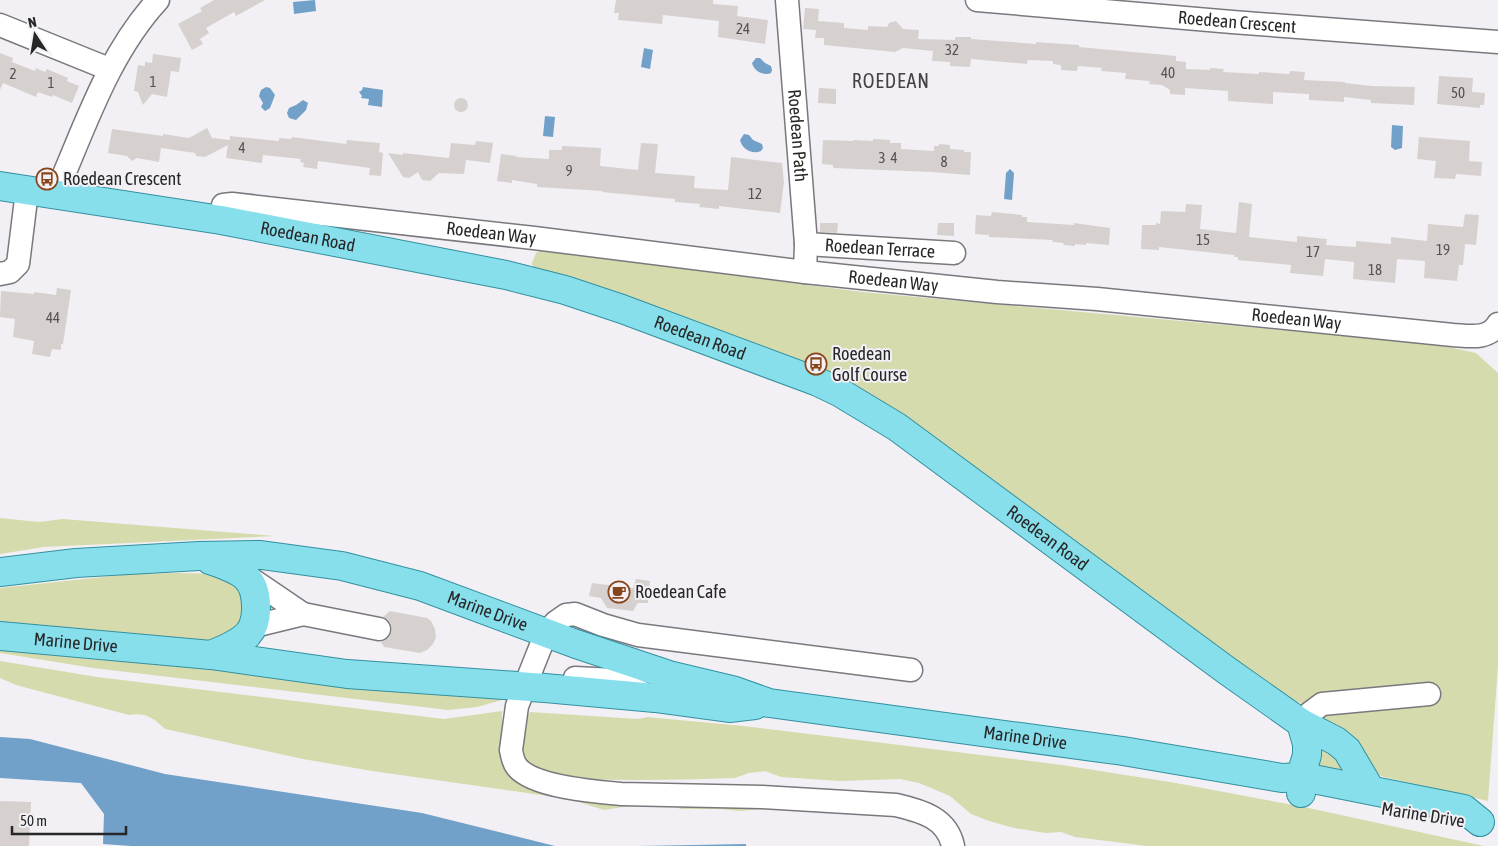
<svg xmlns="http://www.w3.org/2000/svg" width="1498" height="846" font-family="'Asap Condensed',sans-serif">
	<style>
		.green { fill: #d5dbad }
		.water { fill: #71a0c9 }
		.building { fill: #d6d1ce }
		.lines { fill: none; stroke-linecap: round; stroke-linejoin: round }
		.minor-casing { stroke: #7a787c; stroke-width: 25 }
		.major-casing { stroke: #33909f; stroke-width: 30 }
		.minor { stroke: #fff; stroke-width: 22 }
		.major { stroke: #88dfec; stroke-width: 28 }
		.labels { text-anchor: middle; stroke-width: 4; stroke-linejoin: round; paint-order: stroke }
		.number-label { font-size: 15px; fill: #535252 }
		.street-label { font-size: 18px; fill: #272728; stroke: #f2f0f5 }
		.poi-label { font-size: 18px; fill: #272728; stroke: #f2f0f5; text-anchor: start }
		.quarter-label { font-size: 20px; letter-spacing: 1px; fill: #454347; stroke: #f2f0f5 }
	</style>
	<rect width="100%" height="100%" fill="#f2f0f5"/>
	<path class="green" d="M 541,250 L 862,292 L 1400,341 L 1449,347 L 1476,353 L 1498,373 L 1498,666 L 1488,801 L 1384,777 L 1374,773 L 1319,716 L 1299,702 L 1289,703 L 882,407 L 544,276 L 533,267 L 532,263 L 536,253 Z
		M 0,518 L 39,522 L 63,519 L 275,536 L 44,547 L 0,554 Z
		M 177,573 L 222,574 L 243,588 L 243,629 L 215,643 L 0,624 L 0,588 L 131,574 Z
		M 0,642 L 501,695 L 502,700 L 477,707 L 448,710 L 93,668 L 0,653 Z
		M 0,661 L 97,677 L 444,719 L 502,711 C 502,727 502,763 515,773 C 522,778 529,784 538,786 C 564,794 593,797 620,798 C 690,802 760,801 829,805 C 859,807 890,806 919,816 C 929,819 942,826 944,837 L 931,831 L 925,824 L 908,822 L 902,817 L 882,812 L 828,807 L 805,809 L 788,807 L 739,811 L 720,809 L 681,809 L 670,805 L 664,806 L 635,805 L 604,810 L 569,799 L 372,771 L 303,759 L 165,729 C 154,718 145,712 129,715 L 16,685 L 0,678 Z
		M 530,712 L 638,719 L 647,717 L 743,726 L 875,742 L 1062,765 L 1176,783 L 1304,807 L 1484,846 L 1147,846 L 1075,837 L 1061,832 L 1046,833 L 1014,828 L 989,821 L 971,814 L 950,796 L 919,783 L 900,779 L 840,781 L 781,777 L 765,771 L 749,773 L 735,778 C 669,780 603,782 537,776 L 515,747 L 525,722 Z
		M 1322,748 L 1328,748 L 1350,775 L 1320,774 L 1314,755 L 1317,750 Z"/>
	<path class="water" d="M 315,0 L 316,11 L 294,14 L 293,2 Z
		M 644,48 L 653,50 L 650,69 L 641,67 Z
		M 756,58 L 760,58 L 765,63 L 771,66 L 772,70 L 771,73 C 763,76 754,71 752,63 Z
		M 266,87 L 270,88 L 275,95 L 270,108 L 265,111 L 261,107 L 263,103 L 259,96 L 261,90 Z
		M 363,87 L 383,90 L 382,107 L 368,105 L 369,99 L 361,98 L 362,96 L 359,92 L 362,90 Z
		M 303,100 L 308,103 L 306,110 L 296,120 L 289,118 L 287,113 L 289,108 L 296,105 Z
		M 545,116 L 555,117 L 553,137 L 543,136 Z
		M 1392,125 L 1403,126 L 1402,148 L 1395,150 L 1391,147 Z
		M 744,134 L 749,135 L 753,140 L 762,144 L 763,148 L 761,151 C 752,155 742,149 740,140 Z
		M 1010,169 L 1014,173 L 1012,200 L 1004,199 L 1006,173 Z
		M 0,737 L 30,739 L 165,774 L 422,813 L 555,846 L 131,846 L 103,844 L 104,814 L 81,783 L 0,778 Z
		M 746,844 L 746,846 L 639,846 Z"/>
	<path class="building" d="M 214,0 L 265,0 L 236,16 L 234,12 L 206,28 L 209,33 L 200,39 L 203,44 L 192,50 L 178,24 L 202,11 L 200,8 Z
		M 616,0 L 713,0 L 713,4 L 738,6 L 737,16 L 768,20 L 765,44 L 718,37 L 719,21 L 663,15 L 662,24 L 618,20 L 619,13 L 614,13 Z
		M 805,8 L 819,9 L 818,21 L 844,23 L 844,28 L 868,30 L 868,26 L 887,27 L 889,23 L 896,21 L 903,29 L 919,30 L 918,39 L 955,40 L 955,37 L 971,37 L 971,39 L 1036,44 L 1036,42 L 1079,45 L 1079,47 L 1176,56 L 1176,61 L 1186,62 L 1186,69 L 1210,70 L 1210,68 L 1224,69 L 1223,72 L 1259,74 L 1259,72 L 1289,74 L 1290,71 L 1305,72 L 1304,80 L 1345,82 L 1345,83 L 1372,86 L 1415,87 L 1414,105 L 1371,103 L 1371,100 L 1344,97 L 1344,102 L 1309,100 L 1309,94 L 1273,92 L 1273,104 L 1228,101 L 1228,91 L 1185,88 L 1185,95 L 1170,94 L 1170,90 L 1162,85 L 1149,84 L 1150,81 L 1125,79 L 1126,73 L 1101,71 L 1102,68 L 1078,66 L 1077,71 L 1061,70 L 1061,65 L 1053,64 L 1053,61 L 1028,60 L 1027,64 L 971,59 L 970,67 L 950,66 L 950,62 L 932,61 L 933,51 L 903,48 L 895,52 L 824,45 L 824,38 L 815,38 L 816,30 L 803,29 Z
		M 0,53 L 13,58 L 12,62 L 35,71 L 36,68 L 45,72 L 47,69 L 68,78 L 67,81 L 79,86 L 72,103 L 53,95 L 52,97 L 38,92 L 36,97 L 3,83 L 0,90 Z
		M 153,54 L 181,58 L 179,72 L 171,71 L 167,97 L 152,94 L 143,105 L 138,92 L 134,91 L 138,65 L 145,66 L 145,62 L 152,63 Z
		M 1439,76 L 1473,78 L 1472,92 L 1485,93 L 1484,105 L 1480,105 L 1480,108 L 1437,104 Z
		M 819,88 L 836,89 L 836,104 L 818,103 Z
		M454 105a7 7 0 1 1 14 0a7 7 0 1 1-14 0Z
		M 207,128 L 212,138 L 230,140 L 230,136 L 279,141 L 279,138 L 291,139 L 292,137 L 346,144 L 347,140 L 380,143 L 379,152 L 383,153 L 381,176 L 369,175 L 370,168 L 318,161 L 317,169 L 303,167 L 304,163 L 300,162 L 301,159 L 263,155 L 262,163 L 226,158 L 228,145 L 205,157 L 196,156 L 195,153 L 161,148 L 159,162 L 137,158 L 132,161 L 127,156 L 108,153 L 112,129 L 163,136 L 163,134 L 189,138 Z
		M 1419,137 L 1470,141 L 1469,161 L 1482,162 L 1481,176 L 1456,174 L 1455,179 L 1434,178 L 1436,161 L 1417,159 Z
		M 873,139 L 890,140 L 890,143 L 901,143 L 901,149 L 934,151 L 934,146 L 939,146 L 939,144 L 950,145 L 950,149 L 964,150 L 964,152 L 971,152 L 970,175 L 931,172 L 833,168 L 833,165 L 822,164 L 823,140 L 853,141 L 853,140 L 873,141 Z
		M 476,141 L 493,143 L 490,163 L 466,160 L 464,174 L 439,173 L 430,181 L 422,180 L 418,172 L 409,178 L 403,177 L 388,153 L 403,155 L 403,153 L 449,158 L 451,143 L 475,145 Z
		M 641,143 L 658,144 L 655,173 L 695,176 L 694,188 L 728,190 L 731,157 L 782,163 L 784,182 L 780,213 L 719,206 L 719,209 L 699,207 L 700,204 L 675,202 L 675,199 L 664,198 L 602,192 L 603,191 L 537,187 L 537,184 L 512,180 L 512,183 L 497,181 L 501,154 L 517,156 L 516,157 L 549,159 L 549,150 L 562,150 L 562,146 L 601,148 L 600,166 L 638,170 Z
		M 1239,202 L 1252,204 L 1249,237 L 1297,242 L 1297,236 L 1327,239 L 1326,245 L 1356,247 L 1356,241 L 1391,244 L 1391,237 L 1427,241 L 1428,224 L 1463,227 L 1465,214 L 1479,215 L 1476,245 L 1465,244 L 1463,265 L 1459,265 L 1457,281 L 1424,278 L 1425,261 L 1397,259 L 1395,283 L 1353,279 L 1354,262 L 1325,259 L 1323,276 L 1290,273 L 1291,265 L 1238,260 L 1238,257 L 1234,257 L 1234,255 L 1159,247 L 1159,250 L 1141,249 L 1142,225 L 1156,225 L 1156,223 L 1160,224 L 1161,211 L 1185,212 L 1186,204 L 1202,205 L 1200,229 L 1236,233 Z
		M 992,212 L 1022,215 L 1022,217 L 1027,217 L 1027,222 L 1074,225 L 1074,223 L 1110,228 L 1109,245 L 1086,243 L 1086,245 L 1075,244 L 1075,246 L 1063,245 L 1064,243 L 1052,242 L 1053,240 L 989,237 L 989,235 L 975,234 L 976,215 L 991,216 Z
		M 820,223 L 838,223 L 837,233 L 820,232 Z
		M 938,223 L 954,223 L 954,236 L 937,235 Z
		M 57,288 L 71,290 L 63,344 L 61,344 L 61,350 L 52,349 L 50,357 L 32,354 L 34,341 L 13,337 L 15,319 L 0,317 L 1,291 L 34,294 L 34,292 L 56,295 Z
		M 636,579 L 650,581 L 648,603 L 638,603 L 633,611 L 607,608 L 601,598 L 589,596 L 592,583 L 633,588 Z
		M 390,611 L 427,618 L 431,621 L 435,629 L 436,637 L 433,644 L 427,650 L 420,653 L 384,647 L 381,642 L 389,638 L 392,631 L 391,624 L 388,619 L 383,617 Z
		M 0,801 L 31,802 L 29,846 L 0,846 Z"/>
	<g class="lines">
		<g class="minor-casing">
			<g id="minor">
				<path id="s1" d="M 787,0 L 806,244 L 805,272"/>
				<path id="s2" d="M 977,0 L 1232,22 L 1498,42"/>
				<path d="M 0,25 L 109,69"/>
				<path d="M 57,195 L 59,186 C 87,121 110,52 158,0"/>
				<path id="s3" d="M 221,220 L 223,205 L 232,204 L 534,238 L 805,272 L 997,292 L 1097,299 L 1453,335 C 1470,336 1488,340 1498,324"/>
				<path id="s4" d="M 806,244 L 954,253"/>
				<path d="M 0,274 L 10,272 L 18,264 L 27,191"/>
				<path d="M 247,576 L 303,614"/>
				<path d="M 254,626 L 303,614 L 379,629"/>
				<path d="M 911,670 L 638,635 L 603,625 L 575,614 L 566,615 L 556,622 L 546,633 L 517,706 L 511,750 C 512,756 513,762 517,767 C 533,787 597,792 621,794 L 762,797 L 896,805 C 922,811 947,818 953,846"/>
				<path d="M 575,678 L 614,680 L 643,693"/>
				<path d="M 1301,723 L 1310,713 L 1322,704 L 1429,694"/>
			</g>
		</g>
		<g class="major-casing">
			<g id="major">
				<path id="s5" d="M 0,186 L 221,220 L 506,275 L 565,290 L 622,309 L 818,382 L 839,392 L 897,427 L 1226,670 L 1301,723 L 1336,741 L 1347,750 L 1370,789"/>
				<path d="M 210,560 C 238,570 257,575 256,609 C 256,618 254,627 248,634 C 238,645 224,649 211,655"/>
				<path id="s6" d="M 0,572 L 76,563 L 199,556 L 261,555 L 342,566 L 420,586 L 576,644 L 669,675 L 732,690 L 769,703 L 1123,751 L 1282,778 L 1303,777 L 1464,809 L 1480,822"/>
				<path id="s7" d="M 0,636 L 211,655 L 347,674 L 545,688 L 655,698 L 729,708 L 755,705"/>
				<path d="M 1301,793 L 1304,765 L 1307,755 L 1307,744 L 1301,723"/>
			</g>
		</g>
		<use href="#minor" class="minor"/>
		<use href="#major" class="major"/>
	</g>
	<defs>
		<g id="bus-ring" transform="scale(1.125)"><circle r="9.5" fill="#f2f0f5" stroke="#89451a" stroke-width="1.5"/><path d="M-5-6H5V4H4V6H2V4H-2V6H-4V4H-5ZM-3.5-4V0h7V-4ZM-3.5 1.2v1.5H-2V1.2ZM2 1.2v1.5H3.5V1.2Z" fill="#89451a"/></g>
		<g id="cafe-ring" transform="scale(1.125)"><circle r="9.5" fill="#f2f0f5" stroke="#89451a" stroke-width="1.5"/><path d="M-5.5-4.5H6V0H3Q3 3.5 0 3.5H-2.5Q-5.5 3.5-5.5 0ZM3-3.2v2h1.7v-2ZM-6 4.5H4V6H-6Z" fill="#89451a"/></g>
	</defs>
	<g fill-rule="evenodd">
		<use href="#bus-ring" x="47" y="179"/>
		<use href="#bus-ring" x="816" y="364"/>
		<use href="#cafe-ring" x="619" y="592"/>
	</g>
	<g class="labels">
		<g class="number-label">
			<text x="743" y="34">24</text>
			<text x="952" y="55">32</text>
			<text x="1168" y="78">40</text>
			<text x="13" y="79">2</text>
			<text x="153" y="87">1</text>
			<text x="51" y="88">1</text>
			<text x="1458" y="98">50</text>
			<text x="242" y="153">4</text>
			<text x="882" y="163">3</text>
			<text x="894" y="163">4</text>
			<text x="944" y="167">8</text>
			<text x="569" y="176">9</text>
			<text x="755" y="199">12</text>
			<text x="1203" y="245">15</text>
			<text x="1443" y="255">19</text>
			<text x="1313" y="257">17</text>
			<text x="1375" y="275">18</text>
			<text x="53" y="323">44</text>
		</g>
		<g class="street-label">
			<text dy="6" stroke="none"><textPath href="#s2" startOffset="261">Roedean Crescent</textPath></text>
			<text dy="6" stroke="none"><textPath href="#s1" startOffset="136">Roedean Path</textPath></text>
			<text dy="6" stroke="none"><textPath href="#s3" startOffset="285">Roedean Way</textPath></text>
			<text dy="6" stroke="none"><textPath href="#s5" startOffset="312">Roedean Road</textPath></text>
			<text dy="6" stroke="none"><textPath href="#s4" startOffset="74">Roedean Terrace</textPath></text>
			<text dy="6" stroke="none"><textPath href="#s3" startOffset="690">Roedean Way</textPath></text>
			<text dy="6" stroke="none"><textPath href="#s3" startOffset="1095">Roedean Way</textPath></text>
			<text dy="6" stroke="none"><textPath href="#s5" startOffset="718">Roedean Road</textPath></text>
			<text dy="6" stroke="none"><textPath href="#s5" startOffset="1122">Roedean Road</textPath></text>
			<text dy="6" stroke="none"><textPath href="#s6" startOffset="496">Marine Drive</textPath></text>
			<text dy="6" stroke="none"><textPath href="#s7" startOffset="76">Marine Drive</textPath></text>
			<text dy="6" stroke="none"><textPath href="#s6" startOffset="1051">Marine Drive</textPath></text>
			<text transform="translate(1423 815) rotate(9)" y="6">Marine Drive</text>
		</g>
		<g class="poi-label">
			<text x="63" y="185">Roedean Crescent</text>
			<text x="832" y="360">Roedean<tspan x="832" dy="21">Golf Course</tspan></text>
			<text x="635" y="598">Roedean Cafe</text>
		</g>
		<g class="quarter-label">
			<text x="891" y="88">ROEDEAN</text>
		</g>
	</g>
	<g transform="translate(35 35) rotate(348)" stroke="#f2f0f5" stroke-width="4" paint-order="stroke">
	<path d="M0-4L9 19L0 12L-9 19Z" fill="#272728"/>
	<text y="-8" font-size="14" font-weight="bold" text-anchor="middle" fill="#272728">N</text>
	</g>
	<path d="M12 826v8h114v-8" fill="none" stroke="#272728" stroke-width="2.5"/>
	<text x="20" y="826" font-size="15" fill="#272728" stroke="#f2f0f5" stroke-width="4" paint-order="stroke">50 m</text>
</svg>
